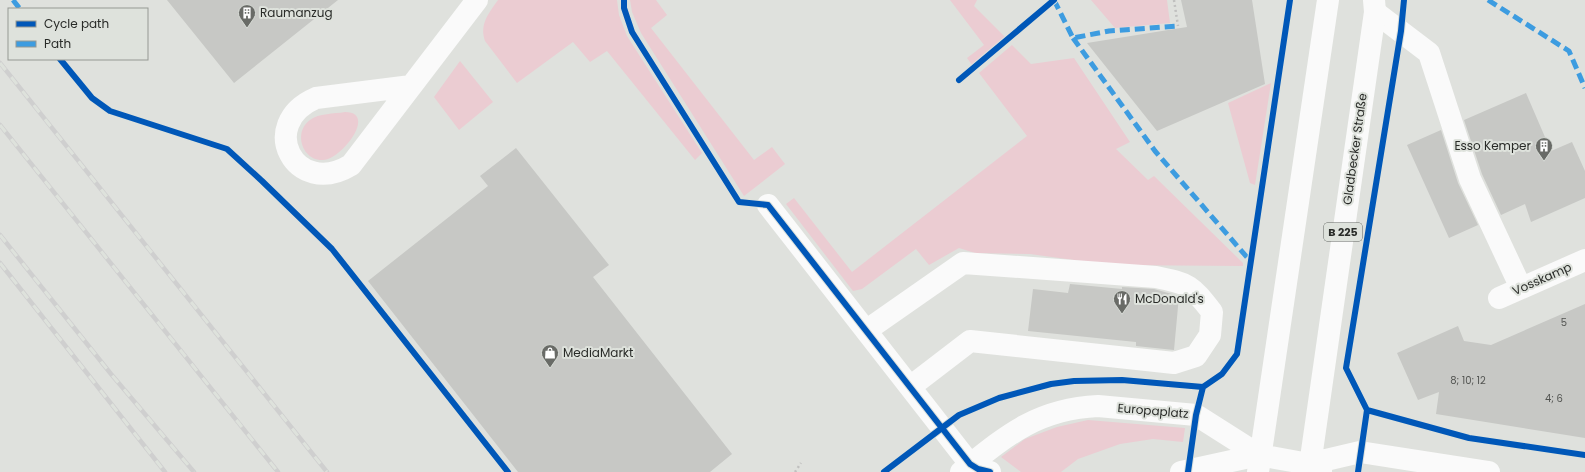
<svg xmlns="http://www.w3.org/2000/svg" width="1585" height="472" font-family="Poppins,sans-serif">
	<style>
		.green { fill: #ebccd2 }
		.building { fill: #c7c8c5 }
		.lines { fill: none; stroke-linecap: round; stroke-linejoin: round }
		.path { stroke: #c0c0bf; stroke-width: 2.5; stroke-dasharray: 2 3; stroke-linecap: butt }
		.minor { stroke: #fafafa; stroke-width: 22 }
		.major { stroke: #fafafa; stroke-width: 22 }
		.rail-casing { stroke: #cfcfcf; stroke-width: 4.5 }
		.rail { stroke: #dee2dc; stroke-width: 3; stroke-dasharray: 9; stroke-linecap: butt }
		.quiet { stroke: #3d9ce0; stroke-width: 5; stroke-dasharray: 10 5; stroke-linecap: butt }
		.cycleway-casing { stroke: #dee2dc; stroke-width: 8 }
		.cycleway { stroke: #0057b8; stroke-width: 6 }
		.labels { text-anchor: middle; stroke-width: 4; stroke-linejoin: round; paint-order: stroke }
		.number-label { font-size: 10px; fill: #525451 }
		.shield { fill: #dee2dc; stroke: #5f625e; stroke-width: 1 }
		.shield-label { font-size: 11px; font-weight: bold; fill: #292b28 }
		.poi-label { font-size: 12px; fill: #292b28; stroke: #dee2dc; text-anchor: start }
		.street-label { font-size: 12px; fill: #292b28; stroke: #dee2dc }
	</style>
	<rect width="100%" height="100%" fill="#dfe1dd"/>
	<path class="green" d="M 498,0 L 617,0 L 619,15 L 627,36 L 702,153 L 695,160 L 607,51 L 590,62 L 573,42 L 517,83 L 485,41 C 479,24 489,13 498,0 Z
		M 630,0 L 656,0 L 667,15 L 651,28 L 754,160 L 772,147 L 785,164 L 744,196 L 641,33 L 632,12 Z
		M 950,0 L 977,0 L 974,6 L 1006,38 L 972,65 L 967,58 L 984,45 Z
		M 1091,0 L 1167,0 L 1170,23 L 1115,28 Z
		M 1012,45 L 1031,64 L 1074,58 L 1130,142 L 1116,149 L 1148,180 L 1154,176 L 1243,263 L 1243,266 L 1110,265 L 1030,254 L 975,253 L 959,248 L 929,265 L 916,249 L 862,289 L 853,291 L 786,204 L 794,198 L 852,272 L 1027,136 L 979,73 Z
		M 460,61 L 493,102 L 459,130 L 434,97 Z
		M 1271,83 L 1255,185 L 1250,183 L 1228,103 Z
		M 345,112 C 378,112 341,161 322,160 C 302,160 293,132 310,120 C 319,113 334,114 345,112 Z
		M 1088,420 L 1185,428 L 1183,442 L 1153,439 L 1120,444 L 1078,459 L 1061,472 L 1021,472 L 1001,457 L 1025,439 L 1057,427 Z"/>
	<path class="building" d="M 167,0 L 338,0 L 234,83 Z
		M 1181,0 L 1252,0 L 1265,84 L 1157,131 L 1087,43 L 1187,27 Z
		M 1526,93 L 1551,151 L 1572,142 L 1585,171 L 1585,198 L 1531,222 L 1525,204 L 1501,215 L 1482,174 L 1464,120 Z
		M 1441,130 L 1458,183 L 1478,225 L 1449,238 L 1407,145 Z
		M 516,148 L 609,265 L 593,277 L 732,454 L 710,472 L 518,472 L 368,281 L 488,186 L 480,176 Z
		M 1070,284 L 1122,289 L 1122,287 L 1154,289 L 1179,296 L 1174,350 L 1136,346 L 1136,342 L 1028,331 L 1033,289 L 1068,293 Z
		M 1585,304 L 1585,438 L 1436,414 L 1439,392 L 1418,400 L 1397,353 L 1458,326 L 1464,341 L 1491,345 Z"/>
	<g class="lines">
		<path class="path" d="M 1174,0 L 1178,26
			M 795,472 L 801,463"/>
		<path class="minor" d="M 1375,12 L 1429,53 L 1470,179 L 1521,288
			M 411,86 L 316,98 C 256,124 295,199 351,165 L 477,0
			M 768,205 L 970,464 L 978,469 L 990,472
			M 1499,298 L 1585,260
			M 867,330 L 963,263 L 1156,277 C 1190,284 1191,285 1212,312 L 1210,335 L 1196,356 L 1174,363 L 970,341 L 910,387
			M 961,472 C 1007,435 1037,409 1098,406 L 1196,415 L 1259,455
			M 1181,472 L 1259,455"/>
		<path class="major" d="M 1259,455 L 1309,464 L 1321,471
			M 1309,464 L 1360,452 L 1489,472
			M 1258,472 L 1328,0
			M 1309,472 L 1375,12 L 1374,0"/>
		<g class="rail-casing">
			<path id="rail" d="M 0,63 L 327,472
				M 0,125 L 278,472
				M 0,235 L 111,374 L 194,472
				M 0,263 L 165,472"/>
		</g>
		<use href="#rail" class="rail"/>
		<path class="quiet" d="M 13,0 L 20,9
			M 1054,0 L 1073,38 L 1109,31 L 1178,26
			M 1488,0 L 1569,51 L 1585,88
			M 1073,38 L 1155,151 L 1252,263"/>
		<g class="cycleway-casing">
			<path id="cycleway" d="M 624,0 L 624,8 L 632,32 L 739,202 L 768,205 L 970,464 L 978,469 L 990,472
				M 60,59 L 92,98 L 110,111 L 227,149 L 262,181 L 332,249 L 508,472
				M 959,80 L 1054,0
				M 1367,410 L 1469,438 L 1585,455
				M 884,472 L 959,415 L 999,398 L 1051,384 L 1074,381 L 1122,380 L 1203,387 L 1222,374 L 1237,354 L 1290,0
				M 1188,472 L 1196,415 L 1203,387
				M 1358,472 L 1367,410 L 1346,368 L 1401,31 L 1404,0"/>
		</g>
		<use href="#cycleway" class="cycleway"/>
	</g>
	<defs>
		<g id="building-pin" transform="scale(0.9)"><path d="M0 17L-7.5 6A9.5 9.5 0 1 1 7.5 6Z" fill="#696b67" stroke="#dee2dc"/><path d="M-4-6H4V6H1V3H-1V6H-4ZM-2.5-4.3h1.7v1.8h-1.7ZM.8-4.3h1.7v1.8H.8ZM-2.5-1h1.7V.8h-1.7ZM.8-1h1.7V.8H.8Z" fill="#fff"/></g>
		<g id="restaurant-pin" transform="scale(0.9)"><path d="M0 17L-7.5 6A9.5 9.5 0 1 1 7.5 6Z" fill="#696b67" stroke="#dee2dc"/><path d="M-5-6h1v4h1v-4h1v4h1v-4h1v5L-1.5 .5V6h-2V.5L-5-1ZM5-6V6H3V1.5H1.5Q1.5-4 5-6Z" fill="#fff"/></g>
		<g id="shop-pin" transform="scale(0.9)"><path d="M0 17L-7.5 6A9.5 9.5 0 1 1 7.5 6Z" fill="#696b67" stroke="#dee2dc"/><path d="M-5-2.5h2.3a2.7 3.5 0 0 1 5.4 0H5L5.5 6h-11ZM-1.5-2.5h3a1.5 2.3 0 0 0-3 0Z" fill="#fff"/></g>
	</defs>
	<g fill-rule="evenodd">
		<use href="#building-pin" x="247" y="13"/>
		<use href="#building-pin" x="1544" y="146"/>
		<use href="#restaurant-pin" x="1122" y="299"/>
		<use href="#shop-pin" x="550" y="353"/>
	</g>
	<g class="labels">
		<g class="number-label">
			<text x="1564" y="326">5</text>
			<text x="1468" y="384">8; 10; 12</text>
			<text x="1554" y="402">4; 6</text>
		</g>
		<rect class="shield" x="1324" y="223" width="38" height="18" rx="3"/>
		<g class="shield-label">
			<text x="1343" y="236">B 225</text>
		</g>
		<g class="poi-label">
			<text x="260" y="17">Raumanzug</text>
			<text x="1531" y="150" text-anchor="end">Esso Kemper</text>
			<text x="1135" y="303">McDonald's</text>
			<text x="563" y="357">MediaMarkt</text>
		</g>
		<g class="street-label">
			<text transform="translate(1355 149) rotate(-82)" y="4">Gladbecker Straße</text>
			<text transform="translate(1542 279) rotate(-24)" y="4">Vosskamp</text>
			<text transform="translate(1153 411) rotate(5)" y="4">Europaplatz</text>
		</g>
	</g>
	<rect x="8" y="8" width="140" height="52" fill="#dee2dc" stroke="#969994"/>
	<rect x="16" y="21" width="20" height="6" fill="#0057b8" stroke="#969994"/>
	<text x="44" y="28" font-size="12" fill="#292b28">Cycle path</text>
	<rect x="16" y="41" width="20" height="6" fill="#3d9ce0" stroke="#969994"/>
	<text x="44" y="48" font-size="12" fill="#292b28">Path</text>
</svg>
